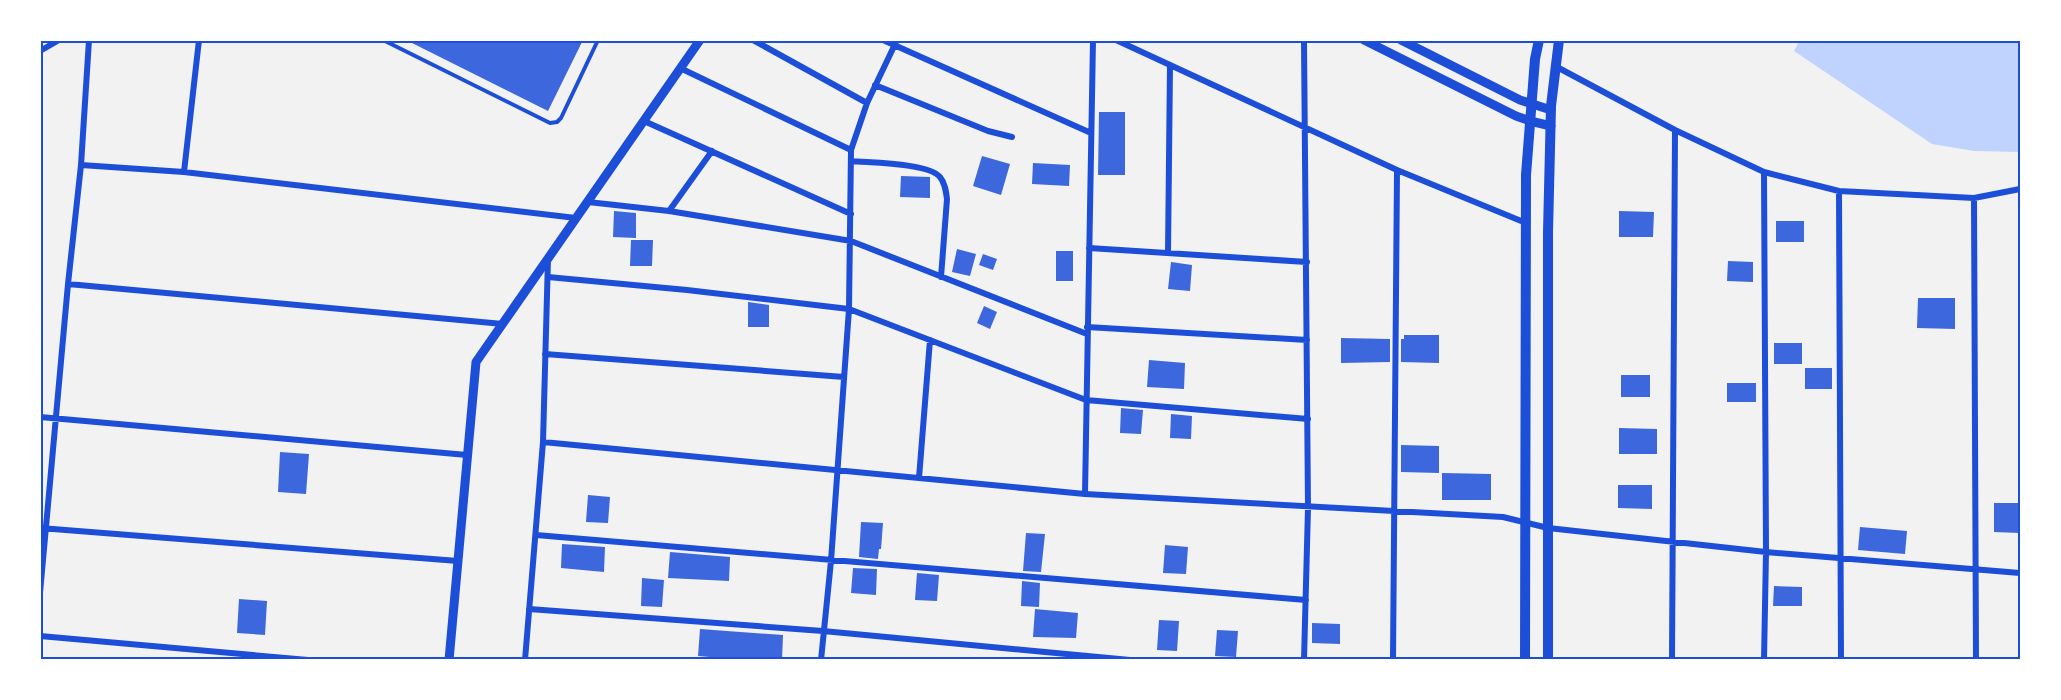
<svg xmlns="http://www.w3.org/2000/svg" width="2061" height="700" font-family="Inter,sans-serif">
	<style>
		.water { fill: #bfd3fe }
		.building { fill: #3d67dc }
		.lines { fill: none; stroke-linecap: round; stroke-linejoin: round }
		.service { stroke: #1d4ed8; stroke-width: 4 }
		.minor { stroke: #1d4ed8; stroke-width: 6 }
		.tertiary { stroke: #1d4ed8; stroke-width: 9 }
		.secondary { stroke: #1d4ed8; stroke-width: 10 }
		.neatline { fill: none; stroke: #1d4ed8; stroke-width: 2 }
	</style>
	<rect width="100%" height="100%" fill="#f2f2f2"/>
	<path class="water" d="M 1800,40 L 2020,41 L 2020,152 L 1974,151 L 1932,144 L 1794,51 Z"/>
	<path class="building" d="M 406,40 L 583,40 L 548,111 Z
		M 1099,112 L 1125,112 L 1125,175 L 1098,175 Z
		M 982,156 L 1010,164 L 1001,195 L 973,186 Z
		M 1033,163 L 1070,165 L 1069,186 L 1032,184 Z
		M 901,176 L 930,177 L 930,198 L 900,197 Z
		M 614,211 L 636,213 L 636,238 L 613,237 Z
		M 1619,211 L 1654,212 L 1653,237 L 1619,237 Z
		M 1776,221 L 1804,221 L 1804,242 L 1776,242 Z
		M 631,240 L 653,240 L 652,266 L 630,266 Z
		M 957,249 L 976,254 L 970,276 L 952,272 Z
		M 1056,251 L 1073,251 L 1073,281 L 1056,281 Z
		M 983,254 L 997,259 L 993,270 L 979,265 Z
		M 1728,261 L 1753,262 L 1753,282 L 1727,281 Z
		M 1171,262 L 1192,265 L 1190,291 L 1168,289 Z
		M 1918,298 L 1955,298 L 1955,329 L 1917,328 Z
		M 748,302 L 769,305 L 769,327 L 748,327 Z
		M 984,306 L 997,312 L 990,329 L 977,323 Z
		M 1404,335 L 1439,335 L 1439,363 L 1401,362 L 1401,339 L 1404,339 Z
		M 1341,338 L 1390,339 L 1390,362 L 1341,363 Z
		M 1774,343 L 1802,343 L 1802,364 L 1774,364 Z
		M 1149,360 L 1185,363 L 1184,389 L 1147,387 Z
		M 1805,368 L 1832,368 L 1832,389 L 1805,389 Z
		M 1621,375 L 1650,375 L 1650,397 L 1621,397 Z
		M 1727,383 L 1756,383 L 1756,402 L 1727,402 Z
		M 1121,408 L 1143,410 L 1141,434 L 1120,433 Z
		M 1171,414 L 1192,416 L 1191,439 L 1170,438 Z
		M 1619,428 L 1657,429 L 1657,454 L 1619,454 Z
		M 1401,445 L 1439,446 L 1439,473 L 1401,472 Z
		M 280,452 L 309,454 L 306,494 L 278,492 Z
		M 1442,473 L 1491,474 L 1491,500 L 1442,500 Z
		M 1618,485 L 1652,485 L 1652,509 L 1618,508 Z
		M 588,495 L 610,497 L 608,523 L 586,522 Z
		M 1994,503 L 2020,503 L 2020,533 L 1994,532 Z
		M 861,522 L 883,523 L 881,549 L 879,549 L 878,559 L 859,557 Z
		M 1860,527 L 1907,531 L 1905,554 L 1858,550 Z
		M 1026,533 L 1045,534 L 1041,572 L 1023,571 Z
		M 562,544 L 605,547 L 604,572 L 561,568 Z
		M 1165,545 L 1188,547 L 1186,574 L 1163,573 Z
		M 670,552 L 730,557 L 729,581 L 668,578 Z
		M 853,568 L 877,569 L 876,595 L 851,593 Z
		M 917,573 L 939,575 L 937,601 L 915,600 Z
		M 642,578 L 664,580 L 662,607 L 641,606 Z
		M 1022,581 L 1040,583 L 1039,607 L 1021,606 Z
		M 1774,586 L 1802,587 L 1802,606 L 1773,606 Z
		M 239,599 L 267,601 L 265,635 L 237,633 Z
		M 1035,609 L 1078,613 L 1076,638 L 1033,637 Z
		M 1159,620 L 1179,621 L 1177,651 L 1157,650 Z
		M 1312,623 L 1340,624 L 1340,644 L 1312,643 Z
		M 700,629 L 783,635 L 782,660 L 745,660 L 698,656 Z
		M 1217,630 L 1238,631 L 1236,657 L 1215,656 Z"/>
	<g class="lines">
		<path class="service" d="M 383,40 L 550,123 L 557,122 L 561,118 L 598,40"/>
		<path class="minor" d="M 199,40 L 184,172 L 576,218
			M 753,40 L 867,103
			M 883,40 L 1091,133
			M 1116,40 L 1397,170 L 1526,223
			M 1304,40 L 1308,508 L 1304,660
			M 40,51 L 59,40
			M 1555,66 L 1675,130 L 1764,172 L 1839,191 L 1974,198 L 2020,189
			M 680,68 L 851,150
			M 875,85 L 988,131 L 1012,137
			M 644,121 L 851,214
			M 851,161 C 871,163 928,163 940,177 C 945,183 946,191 947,199 L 941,277
			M 81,165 L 89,40
			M 1839,191 L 1841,660
			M 1974,198 L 1976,660
			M 588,202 L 669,211 L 851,241 L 1087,334
			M 669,211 L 712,151
			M 1089,248 L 1307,262
			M 1168,253 L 1170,65
			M 548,258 L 543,442 L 1085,494 L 1503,517 L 1548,528 L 1766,552 L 2020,573
			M 548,277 L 687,290 L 849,309 L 1086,400 L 1308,419
			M 68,284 L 503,324
			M 1087,327 L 1307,340
			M 545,354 L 844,377
			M 40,417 L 467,455
			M 919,478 L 930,340
			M 1085,494 L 1093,40
			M 40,528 L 458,561
			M 536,535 L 1306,600
			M 40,593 L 68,284 L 81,165 L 184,172
			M 529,609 L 823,631 L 1130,660
			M 40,636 L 308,660
			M 525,660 L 543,442
			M 821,660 L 831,561 L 849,309 L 851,150 L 867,103 L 897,40
			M 1393,660 L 1397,170
			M 1672,660 L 1675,130
			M 1764,660 L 1766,552 L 1764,172"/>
		<path class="tertiary" d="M 1364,40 L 1516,116 L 1530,121 L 1551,126
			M 1401,40 L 1520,100 L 1551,110
			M 449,660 L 476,362 L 700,40"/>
		<path class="secondary" d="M 1525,660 L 1526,175 L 1535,59 L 1539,40
			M 1548,660 L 1548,232 L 1551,106 L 1559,40"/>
	</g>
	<rect width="2061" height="700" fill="none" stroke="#ffffff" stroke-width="84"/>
	<rect x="42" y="42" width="1977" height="616" class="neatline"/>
</svg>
